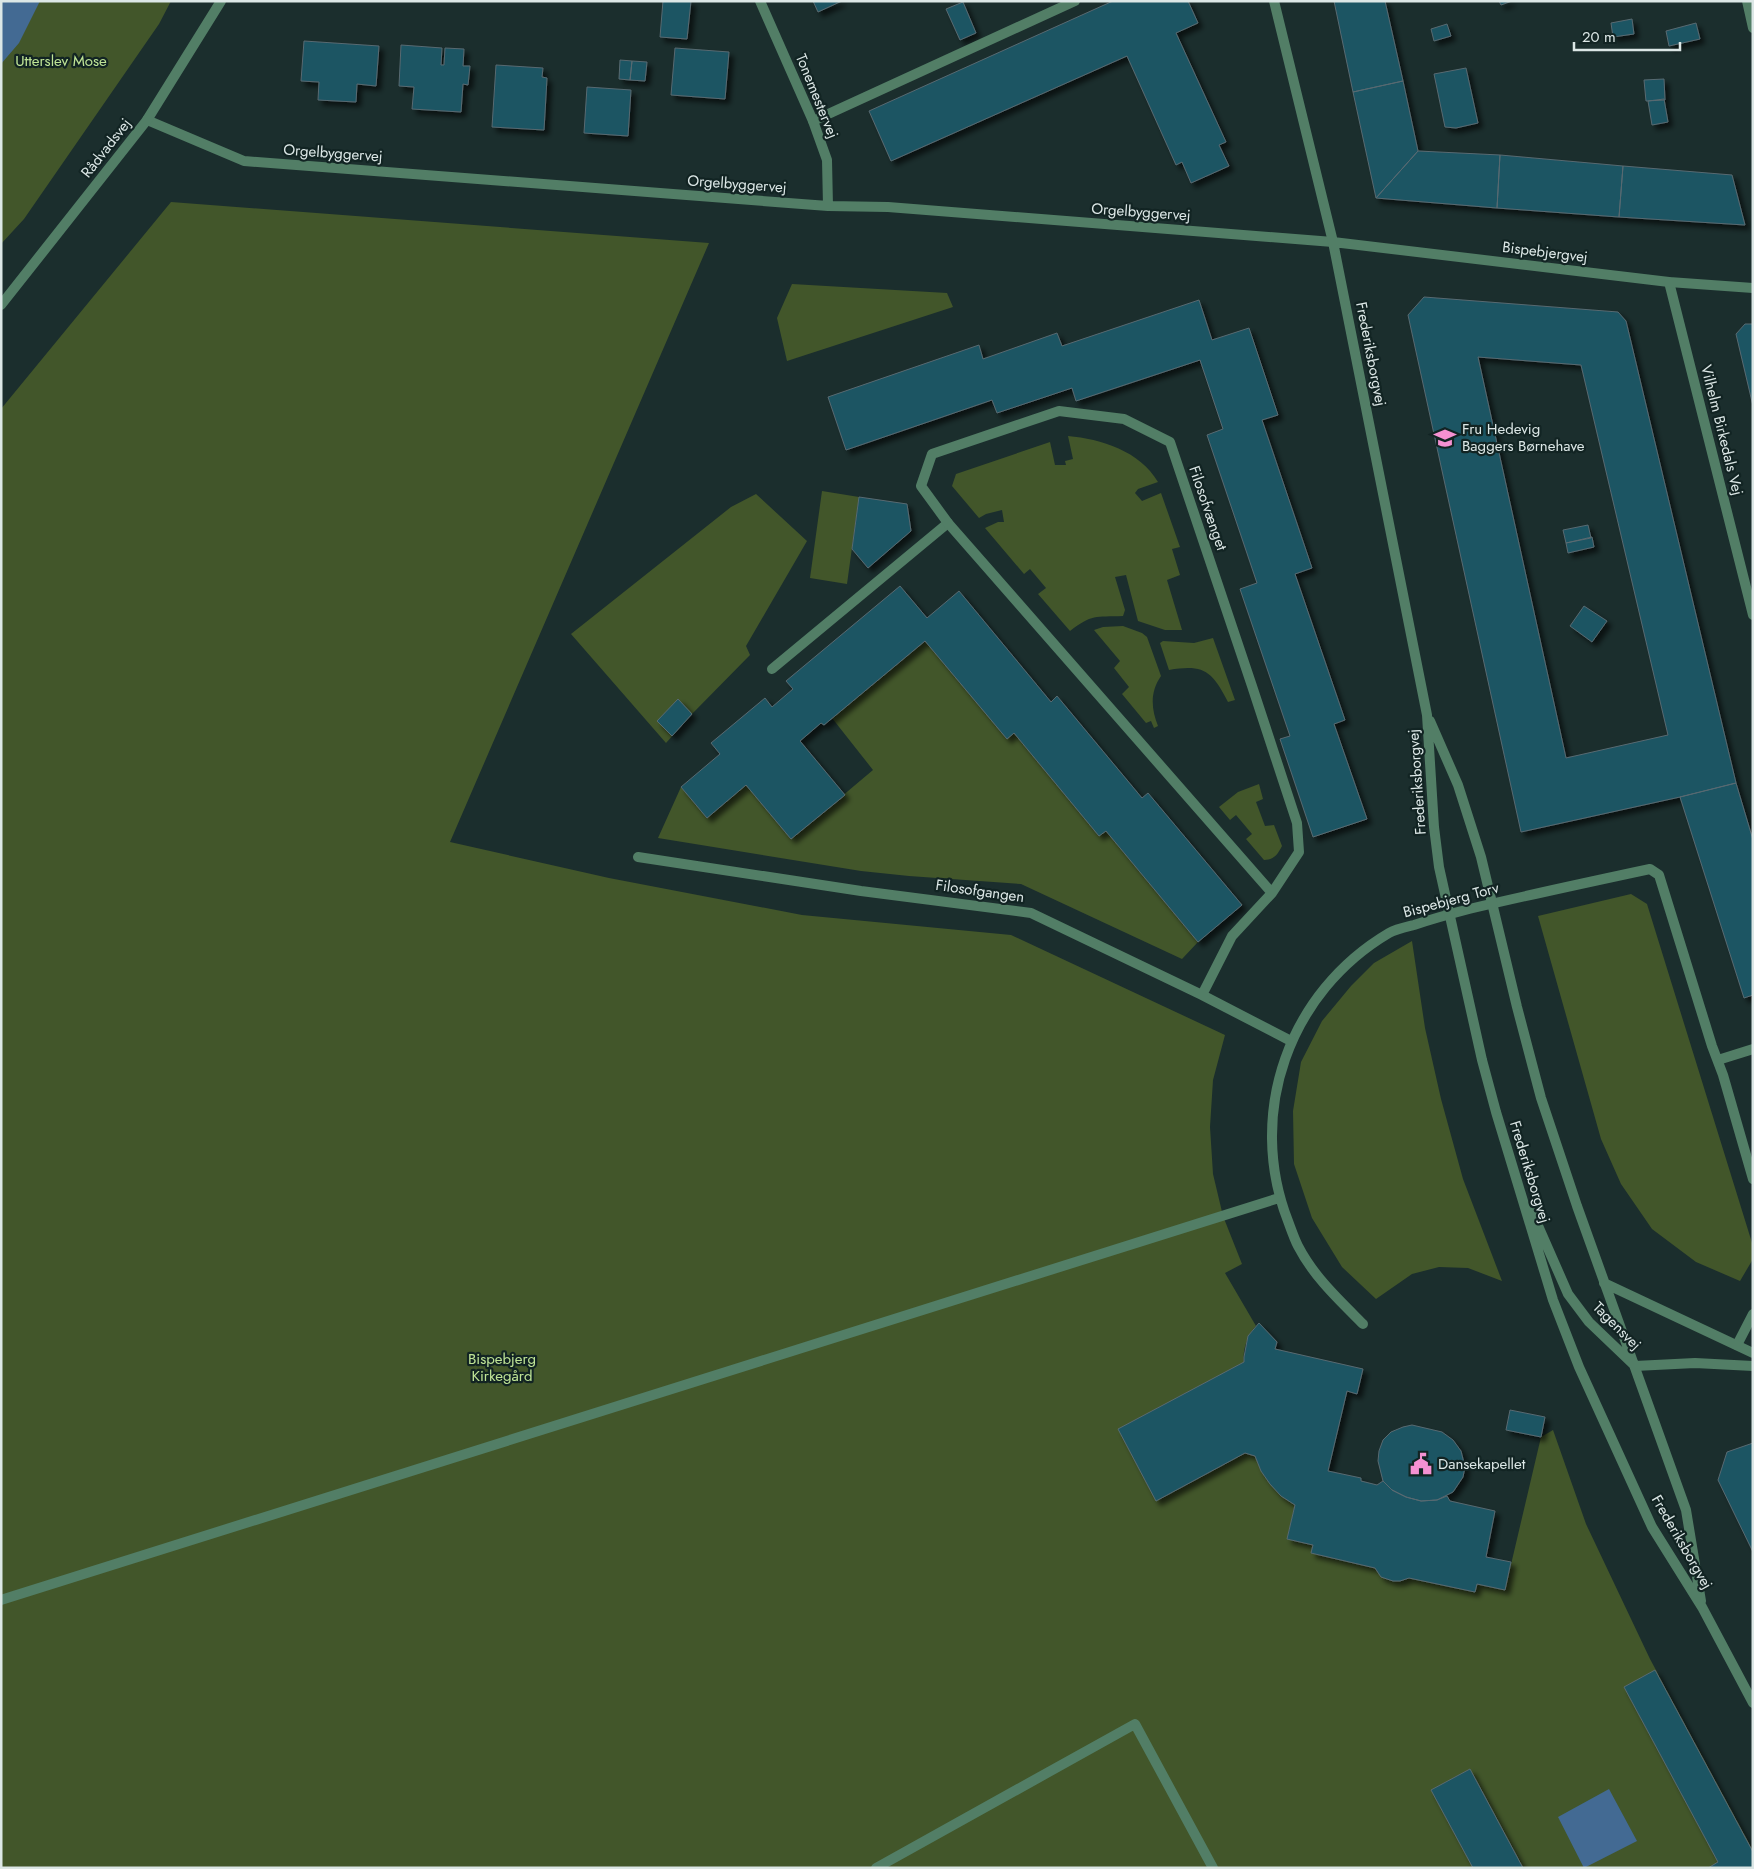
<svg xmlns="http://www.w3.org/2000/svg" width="1754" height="1869" font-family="Jost,sans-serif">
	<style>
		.green { fill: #42562a }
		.water { fill: #436a93 }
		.building { fill: #1b5464; stroke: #586a71; fill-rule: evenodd; filter: url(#shadow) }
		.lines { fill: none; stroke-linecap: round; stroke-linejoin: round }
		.service { stroke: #527e66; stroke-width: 10 }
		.minor { stroke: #527e66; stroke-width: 10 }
		.tertiary { stroke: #527e66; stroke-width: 10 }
		.labels { text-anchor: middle; stroke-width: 4.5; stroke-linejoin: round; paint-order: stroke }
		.park-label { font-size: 15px; fill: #bfe496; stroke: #122423 }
		.street-label { font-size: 15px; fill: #dce7e6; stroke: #122423 }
		.poi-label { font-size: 15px; fill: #dce7e6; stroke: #122423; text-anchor: start }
	</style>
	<defs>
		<filter id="shadow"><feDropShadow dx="4.5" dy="4.5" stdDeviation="2.5" flood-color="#0009"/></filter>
	</defs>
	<rect width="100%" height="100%" fill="#1b2e2d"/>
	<path class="green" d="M 1,1 L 171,1 L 159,24 L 24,219 L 1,244 Z
		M 171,202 L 709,243 L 450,842 L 609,878 L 802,915 L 1011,935 L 1225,1035 L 1213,1080 L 1210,1127 L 1213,1174 L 1223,1216 L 1242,1264 L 1225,1273 L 1256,1326 C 1248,1334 1242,1350 1244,1362 L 1156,1501 L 1245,1453 L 1255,1456 C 1263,1478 1275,1492 1295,1505 L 1287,1539 L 1313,1545 L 1311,1553 L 1375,1568 C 1382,1582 1396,1583 1409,1578 L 1475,1592 L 1477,1584 L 1505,1590 L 1541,1437 L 1553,1430 L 1586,1524 L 1650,1659 L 1753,1850 L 1753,1868 L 1,1868 L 1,409 Z
		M 792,284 L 947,293 L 953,307 L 787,361 L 777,318 Z
		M 1068,436 C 1101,439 1140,451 1158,482 L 1138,489 L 1135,493 L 1142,501 L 1161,493 L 1180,547 L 1172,549 L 1180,575 L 1167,580 L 1182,630 L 1165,630 L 1138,621 L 1126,575 L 1115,577 L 1125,610 L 1123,616 C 1095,617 1092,614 1070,631 L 1038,594 L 1046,588 L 1030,569 L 1024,574 L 985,528 L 998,522 L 1004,522 L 1002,510 L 986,514 L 979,518 L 952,486 L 956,474 L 1050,442 L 1055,465 L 1066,465 L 1065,461 L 1073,459 Z
		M 822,491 L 859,497 L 847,584 L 810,578 Z
		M 756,494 L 807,541 L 746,646 L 750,655 L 692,714 L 666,743 L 571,634 L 731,507 Z
		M 1123,626 L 1142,633 L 1147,637 L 1161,676 C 1150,692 1151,708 1158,726 L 1154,728 L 1151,721 L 1146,723 L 1122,694 L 1129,687 L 1114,668 L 1120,661 L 1094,630 L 1103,627 Z
		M 1213,638 L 1235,700 L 1228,702 C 1212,671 1204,664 1169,670 L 1160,643 L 1163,641 L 1194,643 Z
		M 925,641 L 1007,738 L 1014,733 L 1100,835 L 1106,831 L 1198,942 L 1182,959 L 1021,884 L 909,876 L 861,871 L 658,838 L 681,787 L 707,818 L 746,785 L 791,839 L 873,770 L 832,718 Z
		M 1259,784 L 1263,799 L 1256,802 L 1265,826 L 1274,825 L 1282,846 C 1278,854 1274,860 1264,860 L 1246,839 L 1252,834 L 1236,815 L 1230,820 L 1219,807 L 1238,792 Z
		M 1631,894 L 1647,904 L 1753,1246 L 1753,1259 L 1740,1281 L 1696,1262 L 1652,1229 L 1621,1184 L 1601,1139 L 1538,916 Z
		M 1412,941 L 1425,1028 L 1441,1099 L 1463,1179 L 1502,1281 L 1468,1268 L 1439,1267 L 1412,1274 L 1376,1299 L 1342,1267 L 1312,1218 L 1294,1164 L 1293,1111 L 1301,1062 L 1322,1021 L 1351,986 L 1374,963 Z"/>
	<path class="water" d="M 1,1 L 40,1 L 19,43 L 1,64 Z
		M 1609,1789 L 1637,1841 L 1584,1868 L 1558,1817 Z"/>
	<path class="building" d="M 663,1 L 691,1 L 687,39 L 660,37 Z
		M 813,1 L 842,1 L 818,12 Z
		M 1113,1 L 1188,1 L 1198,23 L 1176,33 L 1226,142 L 1219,145 L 1229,166 L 1191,183 L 1182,162 L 1176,165 L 1127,56 L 891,161 L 869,111 Z
		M 1334,1 L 1385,1 L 1403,81 L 1353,92 Z
		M 1499,1 L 1512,1 L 1501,5 Z
		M 963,2 L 976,33 L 960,40 L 946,9 Z
		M 1632,19 L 1634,34 L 1613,37 L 1611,23 Z
		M 1696,23 L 1700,39 L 1669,46 L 1666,31 Z
		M 1447,24 L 1451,36 L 1434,41 L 1431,29 Z
		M 304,41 L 379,46 L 376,86 L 357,84 L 356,102 L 318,100 L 319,82 L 301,81 Z
		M 401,45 L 442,48 L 441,65 L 444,65 L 445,48 L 464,49 L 463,66 L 470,66 L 468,85 L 463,84 L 461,112 L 412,109 L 414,87 L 399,86 Z
		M 675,48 L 729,52 L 725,99 L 671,95 Z
		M 620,60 L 632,61 L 630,80 L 619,79 Z
		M 632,61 L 647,62 L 645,81 L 630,80 Z
		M 496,65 L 543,68 L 542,77 L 547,78 L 544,130 L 492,127 Z
		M 1466,68 L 1478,123 L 1456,128 L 1445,127 L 1434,74 Z
		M 1664,79 L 1665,100 L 1646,101 L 1644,80 Z
		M 1403,81 L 1418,151 L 1376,198 L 1353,92 Z
		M 587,87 L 631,90 L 628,136 L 584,133 Z
		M 1664,99 L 1668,122 L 1652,125 L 1648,101 Z
		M 1418,151 L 1500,155 L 1497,208 L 1376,198 Z
		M 1500,155 L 1623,166 L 1619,217 L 1497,208 Z
		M 1623,166 L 1732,175 L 1745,225 L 1619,217 Z
		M 1424,297 L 1618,312 L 1626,321 L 1736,783 L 1680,797 L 1521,832 L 1408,315 ZM 1478,357 L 1581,365 L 1668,735 L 1566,758 Z
		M 1199,300 L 1212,340 L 1249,328 L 1278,415 L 1262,420 L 1312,568 L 1295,574 L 1345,720 L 1334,724 L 1367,819 L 1313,837 L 1280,739 L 1290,736 L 1240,589 L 1257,583 L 1207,435 L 1223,429 L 1200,360 L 1076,401 L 1072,388 L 997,413 L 992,400 L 846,450 L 828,397 L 979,345 L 983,359 L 1057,333 L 1062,346 Z
		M 1745,324 L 1753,324 L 1753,406 L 1736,334 Z
		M 859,497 L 907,504 L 911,531 L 868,568 L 852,549 Z
		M 1588,525 L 1591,538 L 1566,543 L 1563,530 Z
		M 1592,537 L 1594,547 L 1568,553 L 1566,543 Z
		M 900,586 L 927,618 L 959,591 L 1051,702 L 1057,696 L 1142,798 L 1148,793 L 1242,905 L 1198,942 L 1106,831 L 1099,836 L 1014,733 L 1007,739 L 925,641 L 824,725 L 821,723 L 800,741 L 845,795 L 791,839 L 746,785 L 707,818 L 681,787 L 720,754 L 711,743 L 765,698 L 772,707 L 793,689 L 786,681 Z
		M 1584,606 L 1607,621 L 1592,642 L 1570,626 Z
		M 678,699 L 692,714 L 672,736 L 657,721 Z
		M 1736,783 L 1753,840 L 1753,995 L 1744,998 L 1680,797 Z
		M 1259,1323 L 1277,1342 L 1275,1349 L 1363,1369 L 1357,1394 L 1347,1391 L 1328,1471 L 1361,1478 L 1361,1481 L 1377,1485 L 1383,1481 L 1392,1490 L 1406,1497 L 1421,1501 L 1437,1500 L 1447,1496 L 1450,1501 L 1495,1511 L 1486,1557 L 1511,1562 L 1505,1590 L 1477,1584 L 1475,1592 L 1409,1578 L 1400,1581 L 1393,1581 L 1381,1577 L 1375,1568 L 1311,1553 L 1313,1545 L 1287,1539 L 1295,1505 L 1281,1496 L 1270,1484 L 1261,1471 L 1255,1456 L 1245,1453 L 1156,1501 L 1118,1429 L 1244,1362 L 1244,1357 L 1248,1336 Z
		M 1510,1410 L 1545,1417 L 1541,1437 L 1506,1430 Z
		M 1412,1425 L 1442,1432 L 1453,1440 L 1461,1451 L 1465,1467 L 1463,1477 L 1453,1492 L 1437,1500 L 1421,1501 L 1406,1497 L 1392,1490 L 1383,1481 L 1378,1461 L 1379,1451 L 1383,1440 L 1391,1432 L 1403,1427 Z
		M 1753,1443 L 1753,1552 L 1718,1480 L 1727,1452 Z
		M 1655,1670 L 1753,1852 L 1753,1868 L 1708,1868 L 1718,1862 L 1624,1687 Z
		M 1470,1769 L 1523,1868 L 1473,1868 L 1431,1790 Z"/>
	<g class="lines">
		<path class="service" d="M 813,121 L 1075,1
			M 772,669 L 948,523
			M 1718,1060 L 1753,1049
			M 1363,1324 C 1339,1300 1314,1277 1298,1246 C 1294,1238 1291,1229 1288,1221 C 1246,1113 1289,992 1389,933 C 1396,929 1406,927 1414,925 C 1432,919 1450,914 1469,909 C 1529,895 1589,882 1650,869 L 1659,875 L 1712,1046 L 1723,1075 L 1753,1179
			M 1737,1345 L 1753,1314
			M 1,1600 L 1279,1198
			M 876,1868 L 1135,1724 L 1213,1868"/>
		<path class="minor" d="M 760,1 L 813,121 L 827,160 L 828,206
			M 1747,1 L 1753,28
			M 147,120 L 244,161 L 828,206 L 888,207 L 1333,242
			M 1669,282 L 1753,615
			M 1059,411 L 1124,419 L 1170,442 L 1252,686 L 1297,823 L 1299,852 L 1272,893 L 948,523 L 921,486 L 932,454 Z
			M 638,857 L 861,891 L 1031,913 L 1202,995 L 1291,1041
			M 1202,995 L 1232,936 L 1272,893"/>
		<path class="tertiary" d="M 1274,1 L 1333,242 L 1427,715 L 1434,827 L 1439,867 L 1482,1060 L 1496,1112 L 1553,1300 L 1579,1367 L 1652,1527 L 1702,1607 L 1753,1703
			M 1333,242 L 1669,282 L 1753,288
			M 1,305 L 147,120 L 221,1
			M 1430,721 L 1458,785 L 1481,857 L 1517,1007 L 1541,1098 L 1577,1206 L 1686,1510 L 1701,1601
			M 1532,1212 L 1568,1294 L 1589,1322 L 1635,1366 L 1695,1363 L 1753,1366
			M 1604,1283 L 1753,1353"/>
	</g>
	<defs>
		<g id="school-bare" transform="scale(1.725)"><path d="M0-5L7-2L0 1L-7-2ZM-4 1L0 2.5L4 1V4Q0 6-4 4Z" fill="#f591d2" stroke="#122423" stroke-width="2.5" paint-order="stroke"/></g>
		<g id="civic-bare" transform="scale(1.725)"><path d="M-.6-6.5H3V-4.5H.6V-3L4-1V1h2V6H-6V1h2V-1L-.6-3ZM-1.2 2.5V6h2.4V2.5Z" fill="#f591d2" stroke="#122423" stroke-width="2.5" paint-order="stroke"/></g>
	</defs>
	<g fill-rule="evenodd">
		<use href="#school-bare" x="1445" y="438"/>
		<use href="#civic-bare" x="1421" y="1464"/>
	</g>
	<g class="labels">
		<g class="park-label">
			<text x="61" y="66">Utterslev Mose</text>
			<text x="502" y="1364">Bispebjerg<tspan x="502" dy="17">Kirkegård</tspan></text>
		</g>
		<g class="street-label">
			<text transform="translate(817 96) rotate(68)" y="5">Tonemestervej</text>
			<text transform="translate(106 148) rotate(-52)" y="5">Rådvadsvej</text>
			<text transform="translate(333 153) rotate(4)" y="5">Orgelbyggervej</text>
			<text transform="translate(737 184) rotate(4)" y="5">Orgelbyggervej</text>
			<text transform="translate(1141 212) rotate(4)" y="5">Orgelbyggervej</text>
			<text transform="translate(1545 252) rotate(7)" y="5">Bispebjergvej</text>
			<text transform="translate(1371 354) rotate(79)" y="5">Frederiksborgvej</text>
			<text transform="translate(1722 430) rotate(76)" y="5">Vilhelm Birkedals Vej</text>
			<text transform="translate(1208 508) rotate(71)" y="5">Filosofvænget</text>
			<text transform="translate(1417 782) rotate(-94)" y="5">Frederiksborgvej</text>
			<text transform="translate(980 891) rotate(8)" y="5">Filosofgangen</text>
			<text transform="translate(1451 900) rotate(-15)" y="5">Bispebjerg Torv</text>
			<text transform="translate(1530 1172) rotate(73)" y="5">Frederiksborgvej</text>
			<text transform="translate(1617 1326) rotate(45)" y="5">Tagensvej</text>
			<text transform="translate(1682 1542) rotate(60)" y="5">Frederiksborgvej</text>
		</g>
		<g class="poi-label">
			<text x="1462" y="434">Fru Hedevig<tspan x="1462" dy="17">Baggers Børnehave</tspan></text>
			<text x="1438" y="1469">Dansekapellet</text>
		</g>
	</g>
	<rect width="1754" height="1869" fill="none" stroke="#dce7e6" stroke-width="5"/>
	<path d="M1574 42v8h106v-8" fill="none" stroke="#dce7e6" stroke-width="2.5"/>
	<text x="1582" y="42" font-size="15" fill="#dce7e6" stroke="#122423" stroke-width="4" paint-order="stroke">20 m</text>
</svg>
